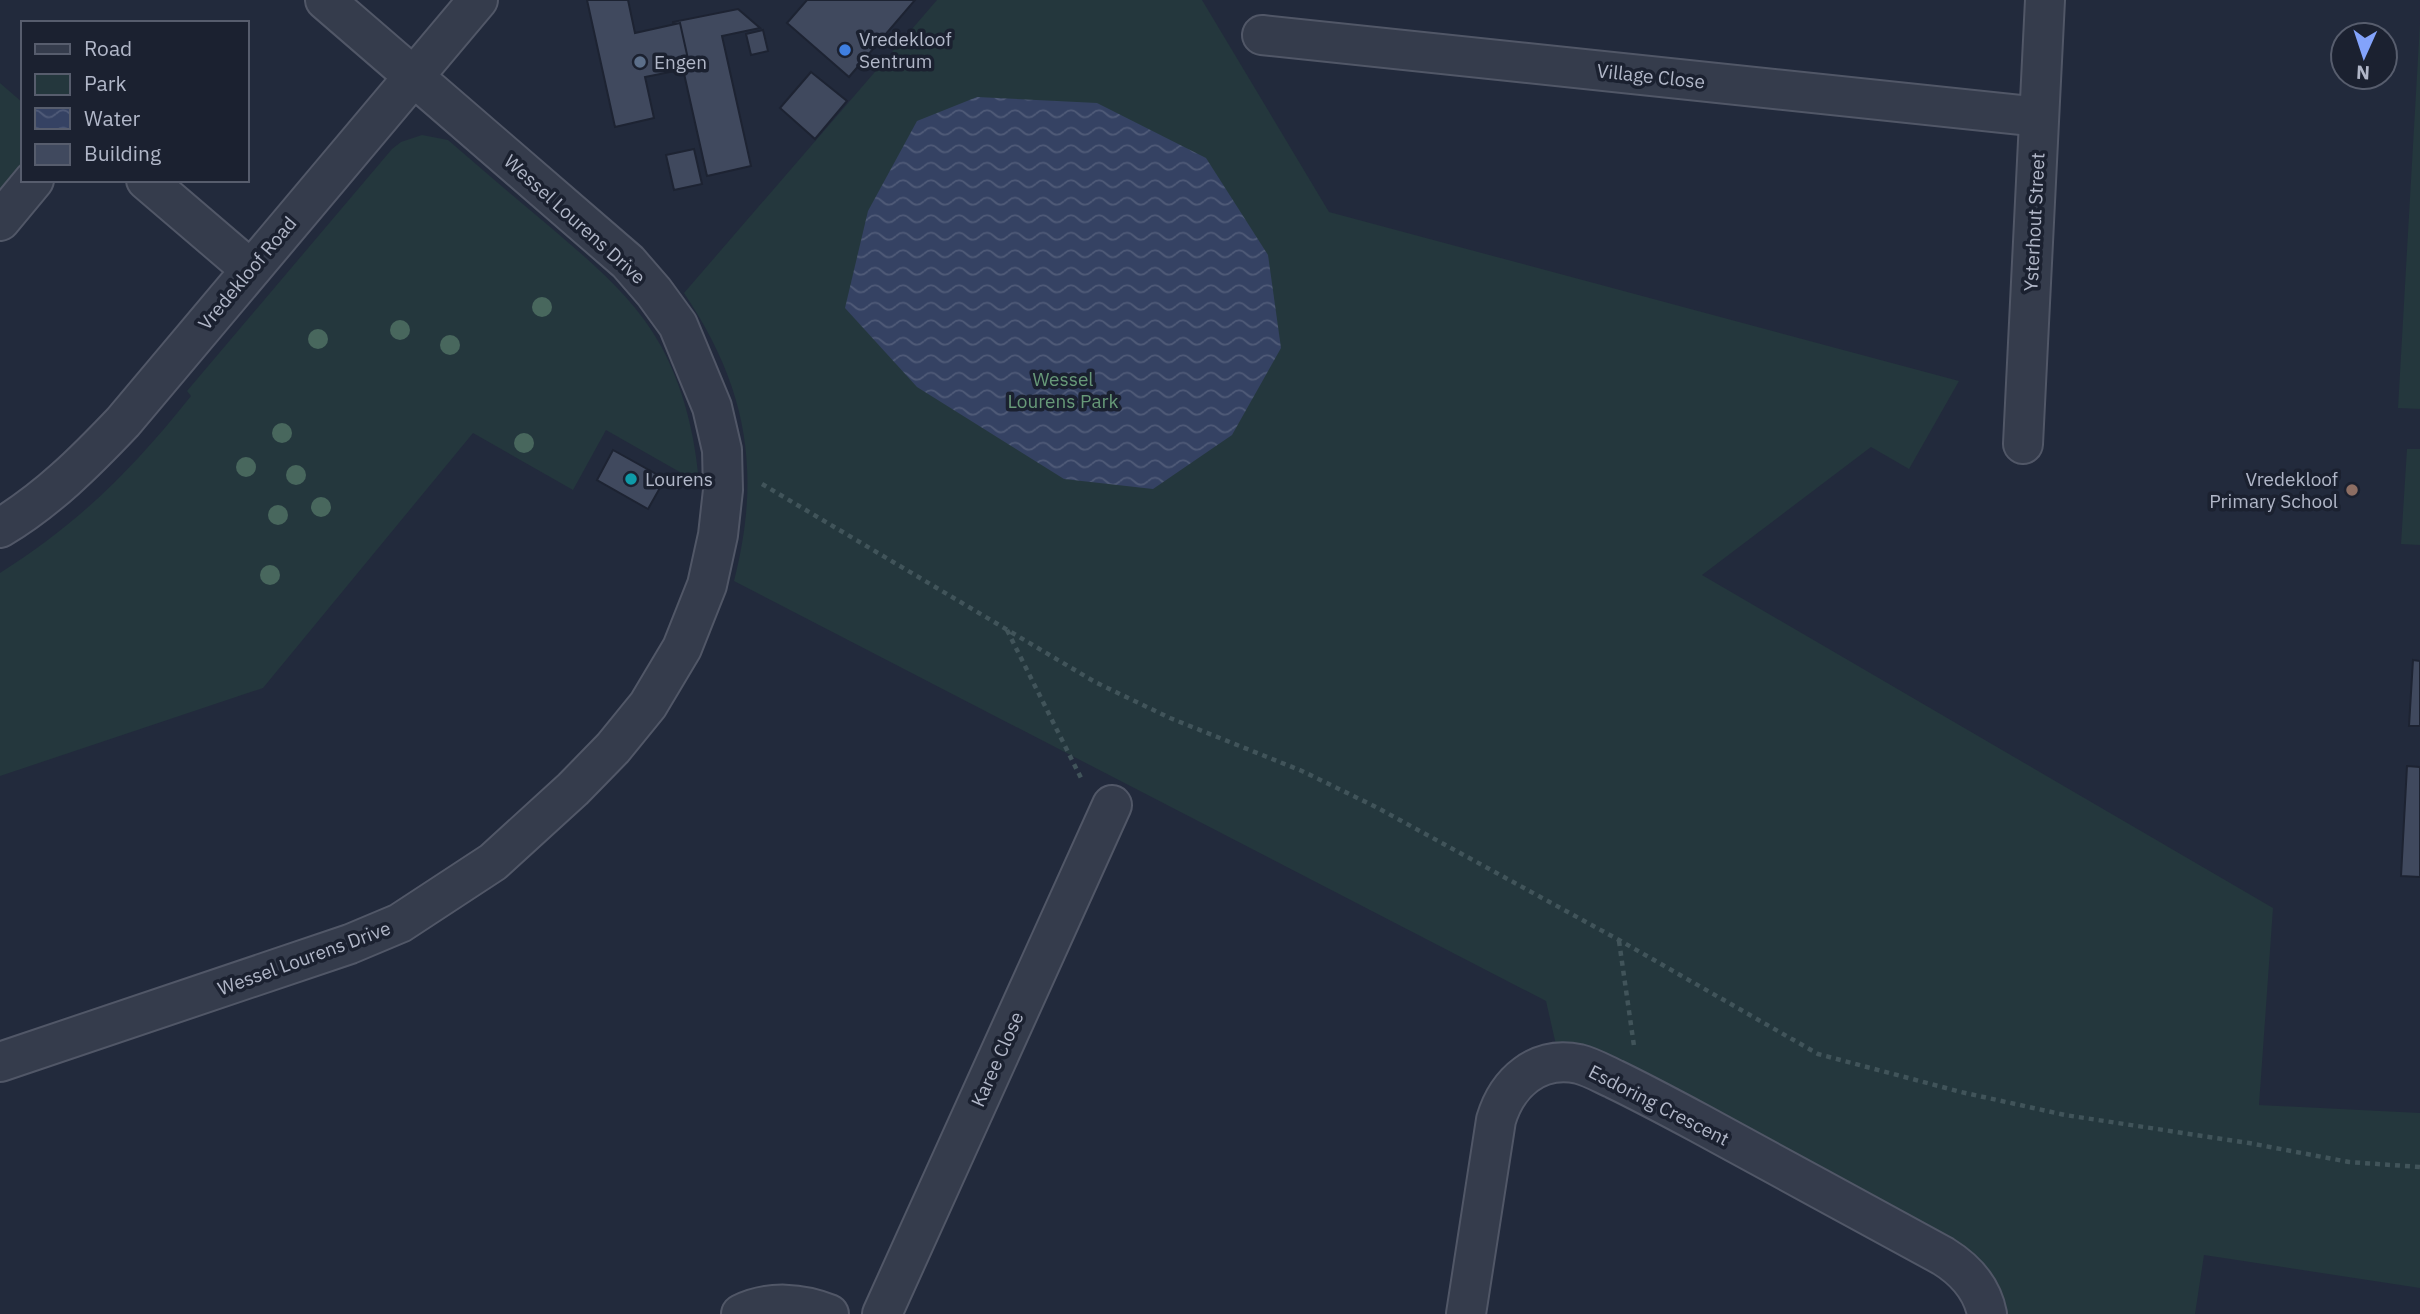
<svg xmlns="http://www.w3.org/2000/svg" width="2420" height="1314" font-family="'IBM Plex Sans',sans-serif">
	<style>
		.green { fill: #24373d }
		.water { fill: url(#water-waves) }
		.building { fill: #40495e; stroke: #1d2332; stroke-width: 2 }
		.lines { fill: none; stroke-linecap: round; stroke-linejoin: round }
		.minor-casing { stroke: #515767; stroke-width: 42 }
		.path { stroke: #41545a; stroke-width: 4.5; stroke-dasharray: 5 5; stroke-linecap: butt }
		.minor { stroke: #353c4c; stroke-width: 38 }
		.tree { fill: #48675d }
		.shop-dot { fill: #3f7fe0; stroke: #1b2130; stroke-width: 2.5 }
		.service-dot { fill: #5c6f8a; stroke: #1b2130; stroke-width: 2.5 }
		.culture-dot { fill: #0f9aa8; stroke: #1b2130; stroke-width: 2.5 }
		.education-dot { fill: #8d6e63; stroke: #1b2130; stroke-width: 2.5 }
		.labels { text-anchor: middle; stroke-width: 7; stroke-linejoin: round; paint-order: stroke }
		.poi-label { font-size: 19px; fill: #b1b7c8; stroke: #1b2130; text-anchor: start }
		.street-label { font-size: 19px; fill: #b1b7c8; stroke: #1b2130 }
		.park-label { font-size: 19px; fill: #679978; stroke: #1b2130 }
	</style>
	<defs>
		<pattern id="water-waves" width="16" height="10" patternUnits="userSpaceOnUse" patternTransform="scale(1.75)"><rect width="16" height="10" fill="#354263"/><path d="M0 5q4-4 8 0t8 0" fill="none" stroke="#505b78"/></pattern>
	</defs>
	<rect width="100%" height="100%" fill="#222a3c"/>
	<path class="green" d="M 937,0 L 1202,0 L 1329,212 L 1959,381 L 1909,469 L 1871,447 L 1702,575 L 2273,908 L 2259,1105 L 2420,1113 L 2420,1288 L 2204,1255 L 2195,1314 L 2005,1314 L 1967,1249 L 1951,1238 L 1594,1050 L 1556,1045 L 1546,1001 L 734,581 C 762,471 747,387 684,293 Z
		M 2420,23 L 2420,409 L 2398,408 Z
		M 0,83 L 23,103 L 23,169 L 0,196 Z
		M 422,135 L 448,140 C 482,169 515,198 549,226 C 591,262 634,297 661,346 C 684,389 695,435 699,483 L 606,430 L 573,490 L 473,433 L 263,688 L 0,776 L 0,573 C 80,522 132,470 191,396 L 187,391 L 392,149 L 401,142 Z
		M 2407,449 L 2420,449 L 2420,545 L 2401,544 Z"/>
	<path class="water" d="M 977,97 L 1097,103 L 1206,158 L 1268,255 L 1281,348 L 1232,435 L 1153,489 L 1064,479 L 917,387 L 845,308 L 868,211 L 917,121 Z"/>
	<path class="building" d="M 587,0 L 628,0 L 635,33 L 680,23 L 690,68 L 645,77 L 654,118 L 615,127 Z
		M 807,0 L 915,0 L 849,77 L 787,23 Z
		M 738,9 L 760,28 L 722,36 L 751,166 L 707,176 L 683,69 L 690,68 L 680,23 L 673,24 L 673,22 Z
		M 763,30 L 768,51 L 751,55 L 746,34 Z
		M 811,72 L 847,101 L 815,139 L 780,108 Z
		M 694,149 L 702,184 L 674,190 L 666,155 Z
		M 613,450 L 665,479 L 648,509 L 597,480 Z
		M 2413,660 L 2420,661 L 2420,726 L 2409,726 Z
		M 2407,766 L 2420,767 L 2420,877 L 2401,876 Z"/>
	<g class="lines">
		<g class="minor-casing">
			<path id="minor" d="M 1262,35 L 2039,117
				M 146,180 L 250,269
				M 0,221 L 34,180
				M 2023,444 L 2045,0
				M 0,528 C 47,500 85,462 123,422 L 478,0
				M 0,1062 L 350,944 L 400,923 L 493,862 L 573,789 L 613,748 L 648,705 L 682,648 L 707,585 L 718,535 L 723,490 L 722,450 L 712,407 L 678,325 L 654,292 L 628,262 L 325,0
				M 741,1314 C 769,1300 802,1303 829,1314
				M 882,1314 L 1112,805
				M 1466,1314 L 1496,1120 C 1507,1083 1537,1055 1579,1064 C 1591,1067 1603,1074 1614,1079 C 1643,1093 1671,1108 1699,1123 C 1780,1167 1862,1212 1943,1256 C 1964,1269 1982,1288 1987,1314"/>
		</g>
		<path class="path" d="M 762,484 L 1095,682 L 1170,718 L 1302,771 L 1376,807 L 1619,940 L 1818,1054 L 1961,1092 L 2065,1115 L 2249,1143 L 2349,1162 L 2420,1167
			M 1007,630 L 1083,782
			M 1619,941 L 1634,1046"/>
		<use href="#minor" class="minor"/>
	</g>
	<g class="tree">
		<circle cx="542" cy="307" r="10"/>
		<circle cx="400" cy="330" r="10"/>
		<circle cx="318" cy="339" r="10"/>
		<circle cx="450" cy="345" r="10"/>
		<circle cx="282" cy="433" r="10"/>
		<circle cx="524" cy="443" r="10"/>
		<circle cx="246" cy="467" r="10"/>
		<circle cx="296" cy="475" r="10"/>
		<circle cx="321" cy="507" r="10"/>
		<circle cx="278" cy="515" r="10"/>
		<circle cx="270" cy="575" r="10"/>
	</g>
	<circle class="shop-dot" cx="845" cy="50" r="7"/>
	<circle class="service-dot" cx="640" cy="62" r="7"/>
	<circle class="culture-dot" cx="631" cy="479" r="7"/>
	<circle class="education-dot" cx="2352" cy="490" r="7"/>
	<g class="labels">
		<g class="poi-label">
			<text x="859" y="46">Vredekloof<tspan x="859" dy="22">Sentrum</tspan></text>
			<text x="654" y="69">Engen</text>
			<text x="645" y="486">Lourens</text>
			<text x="2338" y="486" text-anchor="end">Vredekloof<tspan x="2338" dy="22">Primary School</tspan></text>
		</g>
		<g class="street-label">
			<text transform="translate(1651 76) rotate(6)" y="7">Village Close</text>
			<text transform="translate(575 219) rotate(42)" y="7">Wessel Lourens Drive</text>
			<text transform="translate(2034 222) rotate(-87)" y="7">Ysterhout Street</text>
			<text transform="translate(247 273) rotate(-50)" y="7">Vredekloof Road</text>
			<text transform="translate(304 958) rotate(-20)" y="7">Wessel Lourens Drive</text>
			<text transform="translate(997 1059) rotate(-66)" y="7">Karee Close</text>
			<text transform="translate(1659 1105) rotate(27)" y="7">Esdoring Crescent</text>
		</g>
		<g class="park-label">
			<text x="1063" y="386">Wessel<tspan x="1063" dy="22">Lourens Park</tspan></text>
		</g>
	</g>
	<rect x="21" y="21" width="228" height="161" fill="#1b2130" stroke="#575d6d" stroke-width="2"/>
	<rect x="35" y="44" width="35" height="10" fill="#353c4c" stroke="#575d6d" stroke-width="2"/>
	<text x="84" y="56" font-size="21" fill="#b1b7c8">Road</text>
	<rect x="35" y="74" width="35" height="21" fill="#24373d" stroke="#575d6d" stroke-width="2"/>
	<text x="84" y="91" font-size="21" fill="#b1b7c8">Park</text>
	<rect x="35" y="108" width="35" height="21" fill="url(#water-waves)" stroke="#575d6d" stroke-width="2"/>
	<text x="84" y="126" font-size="21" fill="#b1b7c8">Water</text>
	<rect x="35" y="144" width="35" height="21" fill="#40495e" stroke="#575d6d" stroke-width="2"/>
	<text x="84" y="161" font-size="21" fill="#b1b7c8">Building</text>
	<g transform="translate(2364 56) rotate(183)"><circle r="33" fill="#1b2130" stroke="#575d6d" stroke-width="2"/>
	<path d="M0-5L12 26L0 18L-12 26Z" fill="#83a3fb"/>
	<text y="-10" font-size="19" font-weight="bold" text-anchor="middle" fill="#b1b7c8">N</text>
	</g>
</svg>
